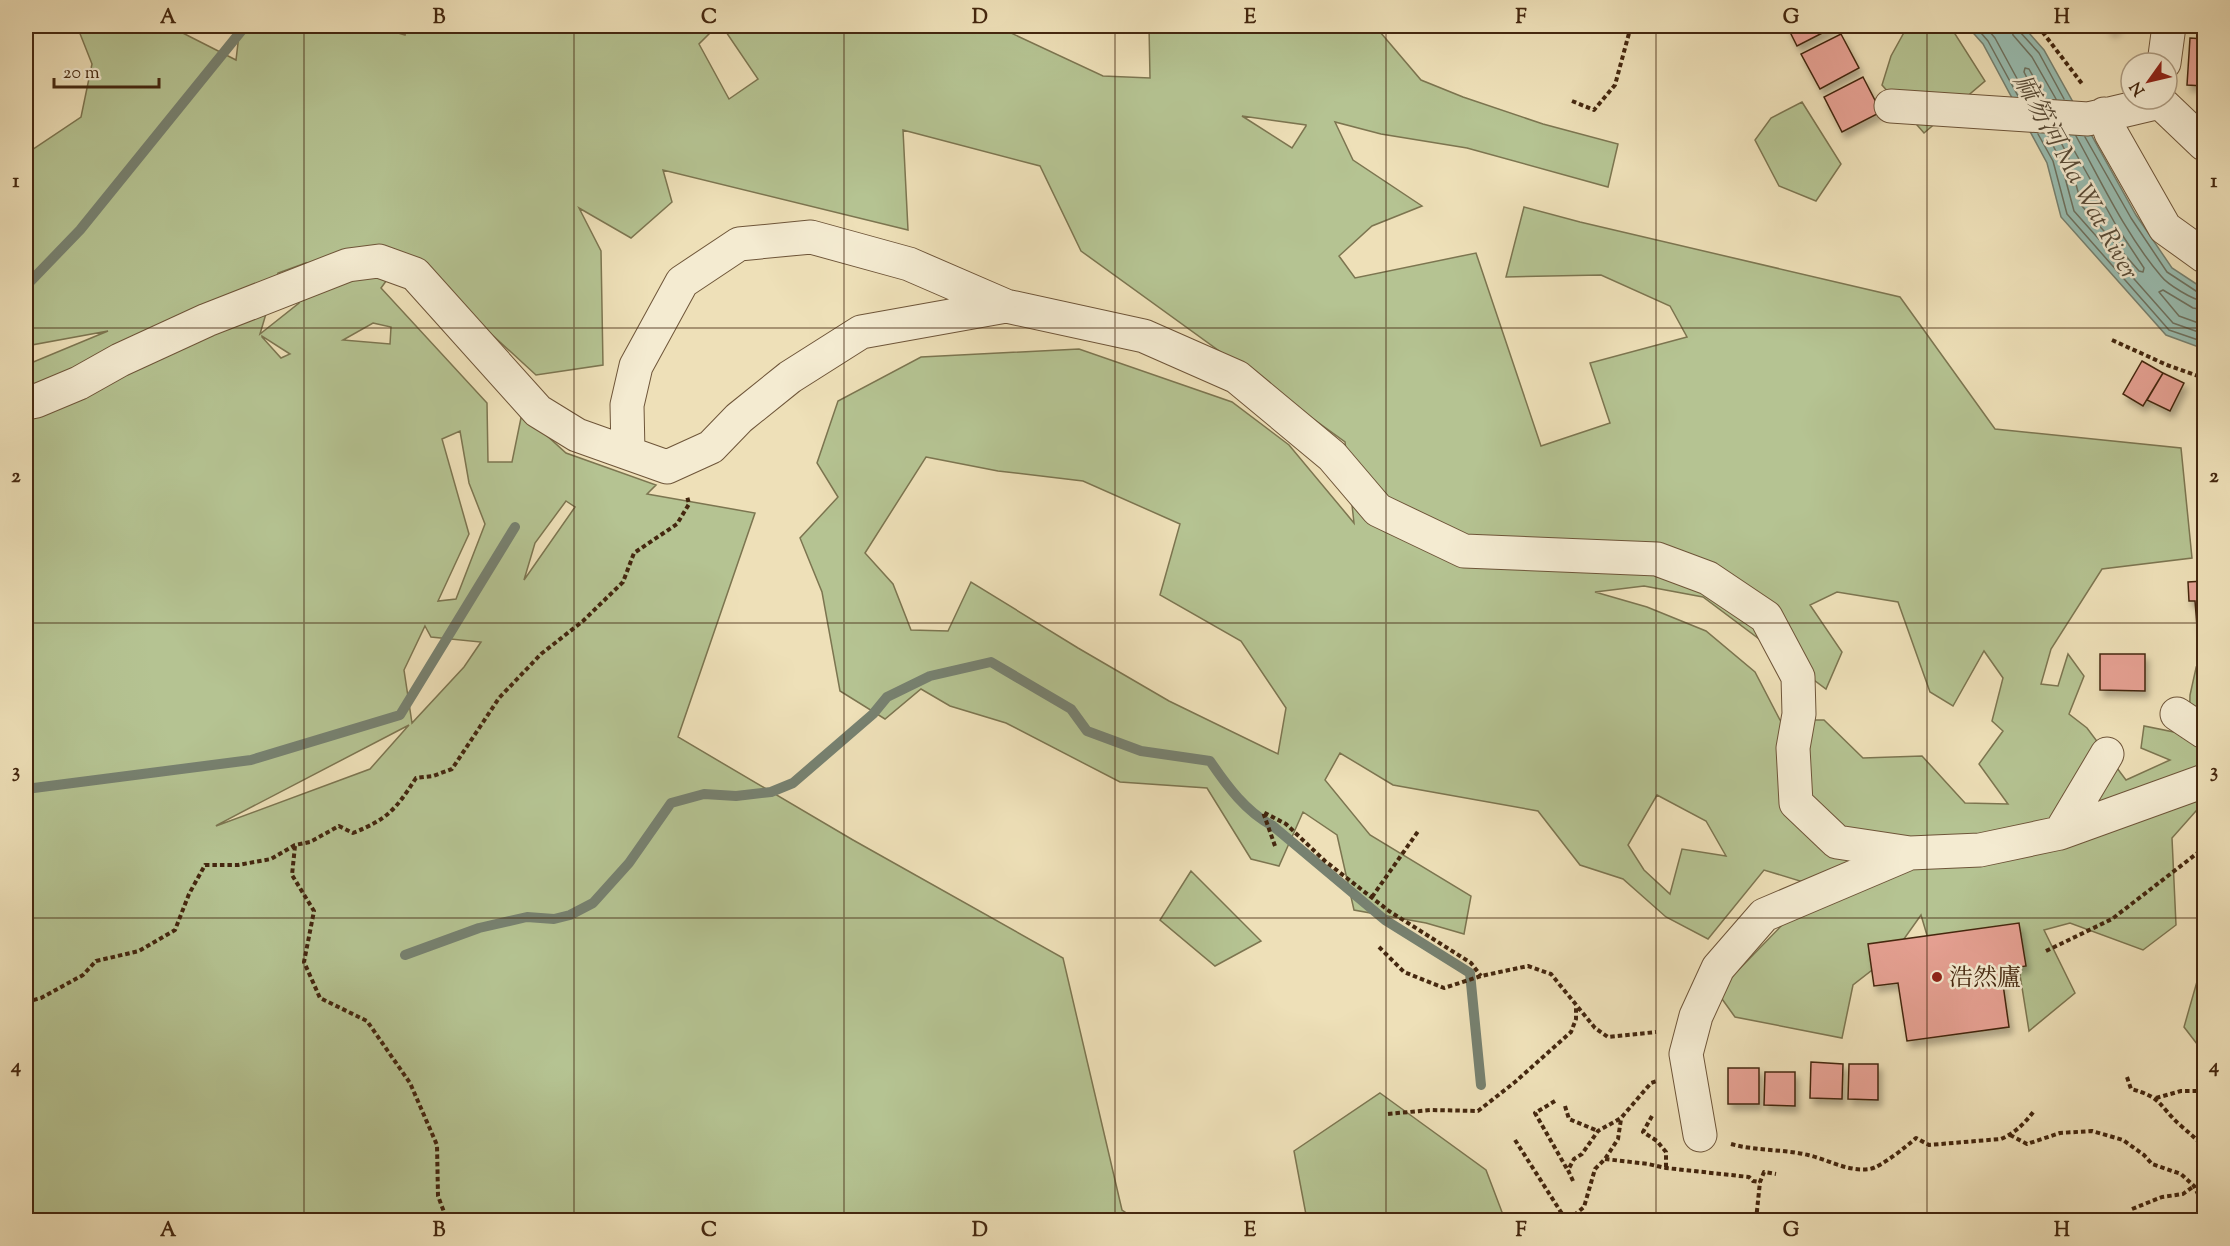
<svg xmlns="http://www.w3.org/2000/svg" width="2230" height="1246" font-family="'Sorts Mill Goudy','Noto Serif TC',serif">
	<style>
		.green { fill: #b5c392; stroke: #7c7550; stroke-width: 1.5; fill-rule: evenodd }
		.water { fill: #99bdb1; stroke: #778170; stroke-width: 1.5 }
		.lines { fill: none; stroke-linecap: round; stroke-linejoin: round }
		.shore { stroke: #6e7260; stroke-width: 1.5 }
		.stream { stroke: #778170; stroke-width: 10 }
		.building { fill: #e6a193; stroke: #44270f; stroke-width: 1.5; filter: url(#shadow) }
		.minor-casing { stroke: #6e5539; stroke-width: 35 }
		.path { stroke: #44270f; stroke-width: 4; stroke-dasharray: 4.5 3; stroke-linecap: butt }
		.minor { stroke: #f4ebd1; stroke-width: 33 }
		.grid { fill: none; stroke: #44270f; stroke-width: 1.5; stroke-opacity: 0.55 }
		.poi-dot { fill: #8f2418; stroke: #f4ebd1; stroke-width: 2 }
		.labels { text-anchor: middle; stroke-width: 5; stroke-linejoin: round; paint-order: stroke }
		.poi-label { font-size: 24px; fill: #44270f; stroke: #f4ebd1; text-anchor: start }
		.water-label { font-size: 26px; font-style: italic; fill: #594c38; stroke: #f4ebd1 }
		.neatline { fill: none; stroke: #44270f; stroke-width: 2 }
		.grid-label { font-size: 20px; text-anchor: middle; font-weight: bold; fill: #44270f }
	</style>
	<defs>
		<filter id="shadow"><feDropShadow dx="3.5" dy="6" stdDeviation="3" flood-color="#0004"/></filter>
	</defs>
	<rect width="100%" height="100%" fill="#eee0b8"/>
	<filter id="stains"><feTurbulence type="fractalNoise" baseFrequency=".00333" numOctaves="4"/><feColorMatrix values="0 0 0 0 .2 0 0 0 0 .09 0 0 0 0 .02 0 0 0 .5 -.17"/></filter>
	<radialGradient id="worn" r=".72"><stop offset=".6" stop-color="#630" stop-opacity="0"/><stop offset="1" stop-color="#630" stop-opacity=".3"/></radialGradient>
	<path class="green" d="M 77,26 L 169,26 L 236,60 L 240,26 L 374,26 L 405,35 L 407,26 L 717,26 L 699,44 L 729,99 L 758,79 L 722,26 L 996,26 L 1103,76 L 1150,78 L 1149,26 L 1375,26 L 1421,80 L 1463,97 L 1543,124 L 1618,144 L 1608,187 L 1467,148 L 1381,134 L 1335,122 L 1353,160 L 1422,206 L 1372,226 L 1339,256 L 1355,278 L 1476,253 L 1541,446 L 1610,423 L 1590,363 L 1687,337 L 1670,306 L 1601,275 L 1506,277 L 1524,207 L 1580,222 L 1900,297 L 1995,429 L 2181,448 L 2192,558 L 2102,569 L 2051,649 L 2041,684 L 2058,686 L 2068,654 L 2084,676 L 2069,714 L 2087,728 L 2126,780 L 2170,760 L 2141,748 L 2144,726 L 2189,735 L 2190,695 L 2196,668 L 2204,681 L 2204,802 L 2172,838 L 2176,925 L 2143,950 L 2070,923 L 2044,930 L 2075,993 L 2029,1031 L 2016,950 L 1937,969 L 1921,915 L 1894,953 L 1853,985 L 1842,1038 L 1735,1017 L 1717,992 L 1788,919 L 1849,896 L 1764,870 L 1708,939 L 1666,917 L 1623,879 L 1580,865 L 1538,811 L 1393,785 L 1340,753 L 1325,780 L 1370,835 L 1471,896 L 1464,934 L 1426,923 L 1354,910 L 1337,835 L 1303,812 L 1279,866 L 1251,859 L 1207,788 L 1120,782 L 1006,723 L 950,706 L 921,689 L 885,719 L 840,691 L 822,592 L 800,538 L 838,497 L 817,463 L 838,401 L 921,357 L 1079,349 L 1232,402 L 1289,445 L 1354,523 L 1345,442 L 1081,251 L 1040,166 L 903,130 L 908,230 L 663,170 L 672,202 L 631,238 L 579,208 L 601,251 L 603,365 L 536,375 L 405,255 L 381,288 L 487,403 L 488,462 L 512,462 L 522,413 L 566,453 L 656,485 L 647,494 L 755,513 L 678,737 L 853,840 L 1063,958 L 1122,1210 L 1137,1220 L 26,1220 L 26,365 L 108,331 L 26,346 L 26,154 L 81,117 L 92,64 ZM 1242,116 L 1306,125 L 1306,126 L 1292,148 ZM 306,263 L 299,303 L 260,334 L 278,273 ZM 373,323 L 391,327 L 390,344 L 343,340 ZM 262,337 L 262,336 L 290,354 L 281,358 ZM 460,431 L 469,483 L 485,524 L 456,599 L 438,601 L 469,534 L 442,439 ZM 926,457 L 998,471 L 1083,481 L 1180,524 L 1160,595 L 1241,641 L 1286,708 L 1278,754 L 1169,701 L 1078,648 L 971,582 L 948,631 L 911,630 L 893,584 L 865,553 ZM 566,501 L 575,507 L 524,580 L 535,543 ZM 1644,586 L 1703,597 L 1826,689 L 1842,652 L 1810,605 L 1837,592 L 1898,602 L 1930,692 L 1953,706 L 1984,651 L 2003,678 L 1992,721 L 2003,731 L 1979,764 L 2008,804 L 1965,803 L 1922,756 L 1863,758 L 1824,720 L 1780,720 L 1755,672 L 1706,631 L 1647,607 L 1595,592 ZM 425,626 L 431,637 L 481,642 L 464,667 L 412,723 L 404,670 ZM 409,725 L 370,769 L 216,826 L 217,825 ZM 1657,795 L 1706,821 L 1726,856 L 1682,849 L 1670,894 L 1644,870 L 1628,845 Z
		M 1916,26 L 1950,26 L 1985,81 L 1924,133 L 1882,85 L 1891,56 L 1906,29 Z
		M 1802,102 L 1841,164 L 1816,201 L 1779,186 L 1755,140 L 1771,118 Z
		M 1191,871 L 1261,941 L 1215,966 L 1160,920 Z
		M 2204,966 L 2204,1053 L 2184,1027 L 2200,971 Z
		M 1380,1093 L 1486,1170 L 1505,1220 L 1307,1220 L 1294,1151 Z"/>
	<path class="water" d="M 1967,26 L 2023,26 L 2044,50 L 2136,215 L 2172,268 L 2204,289 L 2204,349 L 2166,335 L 2061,217 L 2047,163 L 1983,44 Z"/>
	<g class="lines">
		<path class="shore" d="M 1975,26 L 1988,41 L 2018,96
			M 1985,26 L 1995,38 L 2027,97
			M 2011,26 L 2013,35 L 2032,57 L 2056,99
			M 2019,26 L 2020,32 L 2039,53 L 2064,99
			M 2037,98 L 2024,72 L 2025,68 L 2029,69 L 2045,98
			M 2038,134 L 2053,161 L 2067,214 L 2169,330 L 2204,342
			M 2047,134 L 2060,159 L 2074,211 L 2173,323 L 2204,334
			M 2057,135 L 2068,156 L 2082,206 L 2139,271 L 2143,272 L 2144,268 L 2117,227 L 2066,136
			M 2076,136 C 2102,183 2126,235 2161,276 C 2167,284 2194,301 2204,301
			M 2085,137 L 2131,218 L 2167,272 L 2199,293 L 2204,294
			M 2204,310 L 2193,308 L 2163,290 L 2159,292 L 2179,316 L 2204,325"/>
		<path class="stream" d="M 26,286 L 80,230 L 242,30
			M 26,789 L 251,760 L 400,715 L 515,527
			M 405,955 L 479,928 L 527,917 L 554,919 L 570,915 L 593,903 L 629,863 L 671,803 L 704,794 L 736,796 L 771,792 L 793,783 L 873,714 L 887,697 L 930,676 L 991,662 L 1071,709 L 1087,731 L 1141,751 L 1210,761 C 1227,786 1246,812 1273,826 L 1385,920 L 1470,973 L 1481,1085"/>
	</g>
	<path class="building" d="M 1787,26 L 1836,26 L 1797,46 Z
		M 2106,26 L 2119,26 L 2111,31 Z
		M 1841,34 L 1859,68 L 1820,89 L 1801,54 Z
		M 2190,38 L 2204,39 L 2204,86 L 2187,85 Z
		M 1863,77 L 1881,112 L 1842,132 L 1824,97 Z
		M 2142,361 L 2163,373 L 2143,406 L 2123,394 Z
		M 2163,373 L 2184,383 L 2170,411 L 2147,400 Z
		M 2204,581 L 2204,626 L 2197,626 L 2195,601 L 2189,601 L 2188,582 Z
		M 2100,654 L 2145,654 L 2145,691 L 2100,690 Z
		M 2019,923 L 2026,966 L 2001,970 L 2009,1027 L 1907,1041 L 1898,983 L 1874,986 L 1868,944 Z
		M 1811,1062 L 1843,1064 L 1842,1099 L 1810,1098 Z
		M 1849,1064 L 1878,1064 L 1878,1100 L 1848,1099 Z
		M 1728,1068 L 1759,1068 L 1759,1104 L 1728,1104 Z
		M 1765,1072 L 1795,1072 L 1795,1106 L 1764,1105 Z"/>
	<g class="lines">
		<g class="minor-casing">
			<path id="minor" d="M 2164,63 L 2169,26
				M 2160,102 L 2204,144
				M 1891,106 L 2088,119 L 2160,102
				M 2104,114 L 2111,133 L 2165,228 L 2204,256
				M 26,403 L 36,401 L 79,383 L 120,360 L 207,320 L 348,265 L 379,261 L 415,274 L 538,411 L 577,435 L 667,467 L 711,447 L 739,418 L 790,377 L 861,332 L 1006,306 L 1144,336 L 1237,377 L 1332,456 L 1378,510 L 1464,551 L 1657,559 L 1708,578 L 1766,617 L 1798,677 L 1799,714 L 1793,748 L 1796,803 L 1837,842 L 1910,853 L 1980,850 L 2060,833 L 2204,781
				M 628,452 L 627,405 L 636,366 L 682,282 L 739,244 L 811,237 L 909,264 L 1006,306
				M 2177,714 L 2204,732
				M 2060,833 L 2107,754
				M 1700,1135 L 1686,1054 L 1696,1016 L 1718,968 L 1764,915 L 1910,853"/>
		</g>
		<path class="path" d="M 2038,26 L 2083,85
			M 1572,101 L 1594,110 L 1615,85 L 1631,26
			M 2112,340 L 2167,365 L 2204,378
			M 2204,437 L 2201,438 L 2204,474
			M 295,846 L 292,875 L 314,911 L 304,962 L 320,998 L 367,1021 L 410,1083 L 437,1145 L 438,1196 L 447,1220
			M 1275,846 L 1263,812 L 1286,824 L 1325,861 L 1389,911 L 1471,963 L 1481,976
			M 1372,897 L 1419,830
			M 1379,947 L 1404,972 L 1444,988 L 1481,976 L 1528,966 L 1551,974 L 1595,1028 L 1608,1037 L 1656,1032
			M 2046,951 L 2112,919 L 2204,848
			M 26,1002 L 41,998 L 83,975 L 96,961 L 139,951 L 175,930 L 189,894 L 205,865 L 238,865 L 271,859 L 295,845 L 310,842 L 339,826 L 353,833 C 388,819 396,809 416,778 L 433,776 L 452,769 L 499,698 L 541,654 L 583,621 L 623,582 L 634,553 L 677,524 L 689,504 L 687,496
			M 2127,1077 L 2131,1089 C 2162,1097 2159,1106 2180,1125 C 2189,1133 2197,1139 2204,1148
			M 2156,1098 L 2181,1091 L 2204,1091
			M 1555,1101 L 1535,1113 L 1567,1169
			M 1565,1106 L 1569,1119 L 1598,1131
			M 1388,1114 L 1430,1110 L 1478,1111 L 1515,1082 L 1571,1032 L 1576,1019 L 1576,1007
			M 1652,1116 L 1643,1132 L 1657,1141 L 1666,1152 L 1666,1168
			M 2010,1135 L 2027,1144 L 2060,1133 L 2092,1131 L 2123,1140 L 2144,1155 L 2152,1164 L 2181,1174 L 2194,1186 L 2204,1206
			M 1515,1140 L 1566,1220
			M 1731,1144 C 1756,1151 1783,1149 1808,1155 C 1829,1160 1848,1172 1870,1169 C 1881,1167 1907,1146 1916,1138 L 1929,1145 L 2001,1139 C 2015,1133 2025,1123 2034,1111
			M 1605,1159 L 1648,1164 L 1666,1168 L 1749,1177 L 1753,1181 L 1760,1182
			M 1573,1181 L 1568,1170 L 1574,1159 L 1582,1154 L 1598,1131 L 1621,1118 L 1651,1083 L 1657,1081
			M 2132,1209 L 2162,1197 L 2183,1194 L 2194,1186
			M 1568,1220 L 1584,1207 L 1595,1169 L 1605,1159 L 1618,1139 L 1621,1119
			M 1756,1220 L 1760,1182 L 1764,1172 L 1776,1174"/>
		<use href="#minor" class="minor"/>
	</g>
	<path class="grid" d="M 304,26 L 304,1220M 574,26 L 574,1220M 844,26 L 844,1220M 1115,26 L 1115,1220M 1386,26 L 1386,1220M 1656,26 L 1656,1220M 1927,26 L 1927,1220M 26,328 L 2204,328M 26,623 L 2204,623M 26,918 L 2204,918"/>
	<circle class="poi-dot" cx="1937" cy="977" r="6"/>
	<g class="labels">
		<g class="poi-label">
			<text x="1949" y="985">浩然廬</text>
		</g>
		<g class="water-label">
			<text transform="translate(2077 176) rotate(61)" y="9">麻笏河 Ma Wat River</text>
		</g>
	</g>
	<rect width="2230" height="1246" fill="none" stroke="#eee0b8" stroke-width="66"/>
	<g transform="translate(2149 81) rotate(236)"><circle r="28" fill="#f4ebd1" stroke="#ae9d83" stroke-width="1.5"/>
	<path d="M0-4.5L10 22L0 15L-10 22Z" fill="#8f2418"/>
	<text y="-9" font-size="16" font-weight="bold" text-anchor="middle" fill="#44270f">N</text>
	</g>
	<path d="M54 78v9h105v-9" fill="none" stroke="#44270f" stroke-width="3"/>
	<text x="63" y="78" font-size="18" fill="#44270f" stroke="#f4ebd1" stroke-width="4.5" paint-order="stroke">20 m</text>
	<rect x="33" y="33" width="2164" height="1180" class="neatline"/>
	<g class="grid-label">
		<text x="168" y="23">A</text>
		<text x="439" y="23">B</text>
		<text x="709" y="23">C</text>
		<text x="980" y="23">D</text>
		<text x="1250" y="23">E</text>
		<text x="1521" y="23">F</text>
		<text x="1791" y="23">G</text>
		<text x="2062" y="23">H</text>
		<text x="16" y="187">1</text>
		<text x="2214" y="187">1</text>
		<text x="16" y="482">2</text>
		<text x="2214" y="482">2</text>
		<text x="16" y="777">3</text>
		<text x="2214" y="777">3</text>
		<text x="16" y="1072">4</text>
		<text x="2214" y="1072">4</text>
		<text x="168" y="1236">A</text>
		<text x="439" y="1236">B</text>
		<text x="709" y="1236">C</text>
		<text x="980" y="1236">D</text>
		<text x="1250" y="1236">E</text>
		<text x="1521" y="1236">F</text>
		<text x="1791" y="1236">G</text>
		<text x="2062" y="1236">H</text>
	</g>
	<rect width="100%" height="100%" filter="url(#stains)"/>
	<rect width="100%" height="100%" fill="url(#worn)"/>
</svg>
